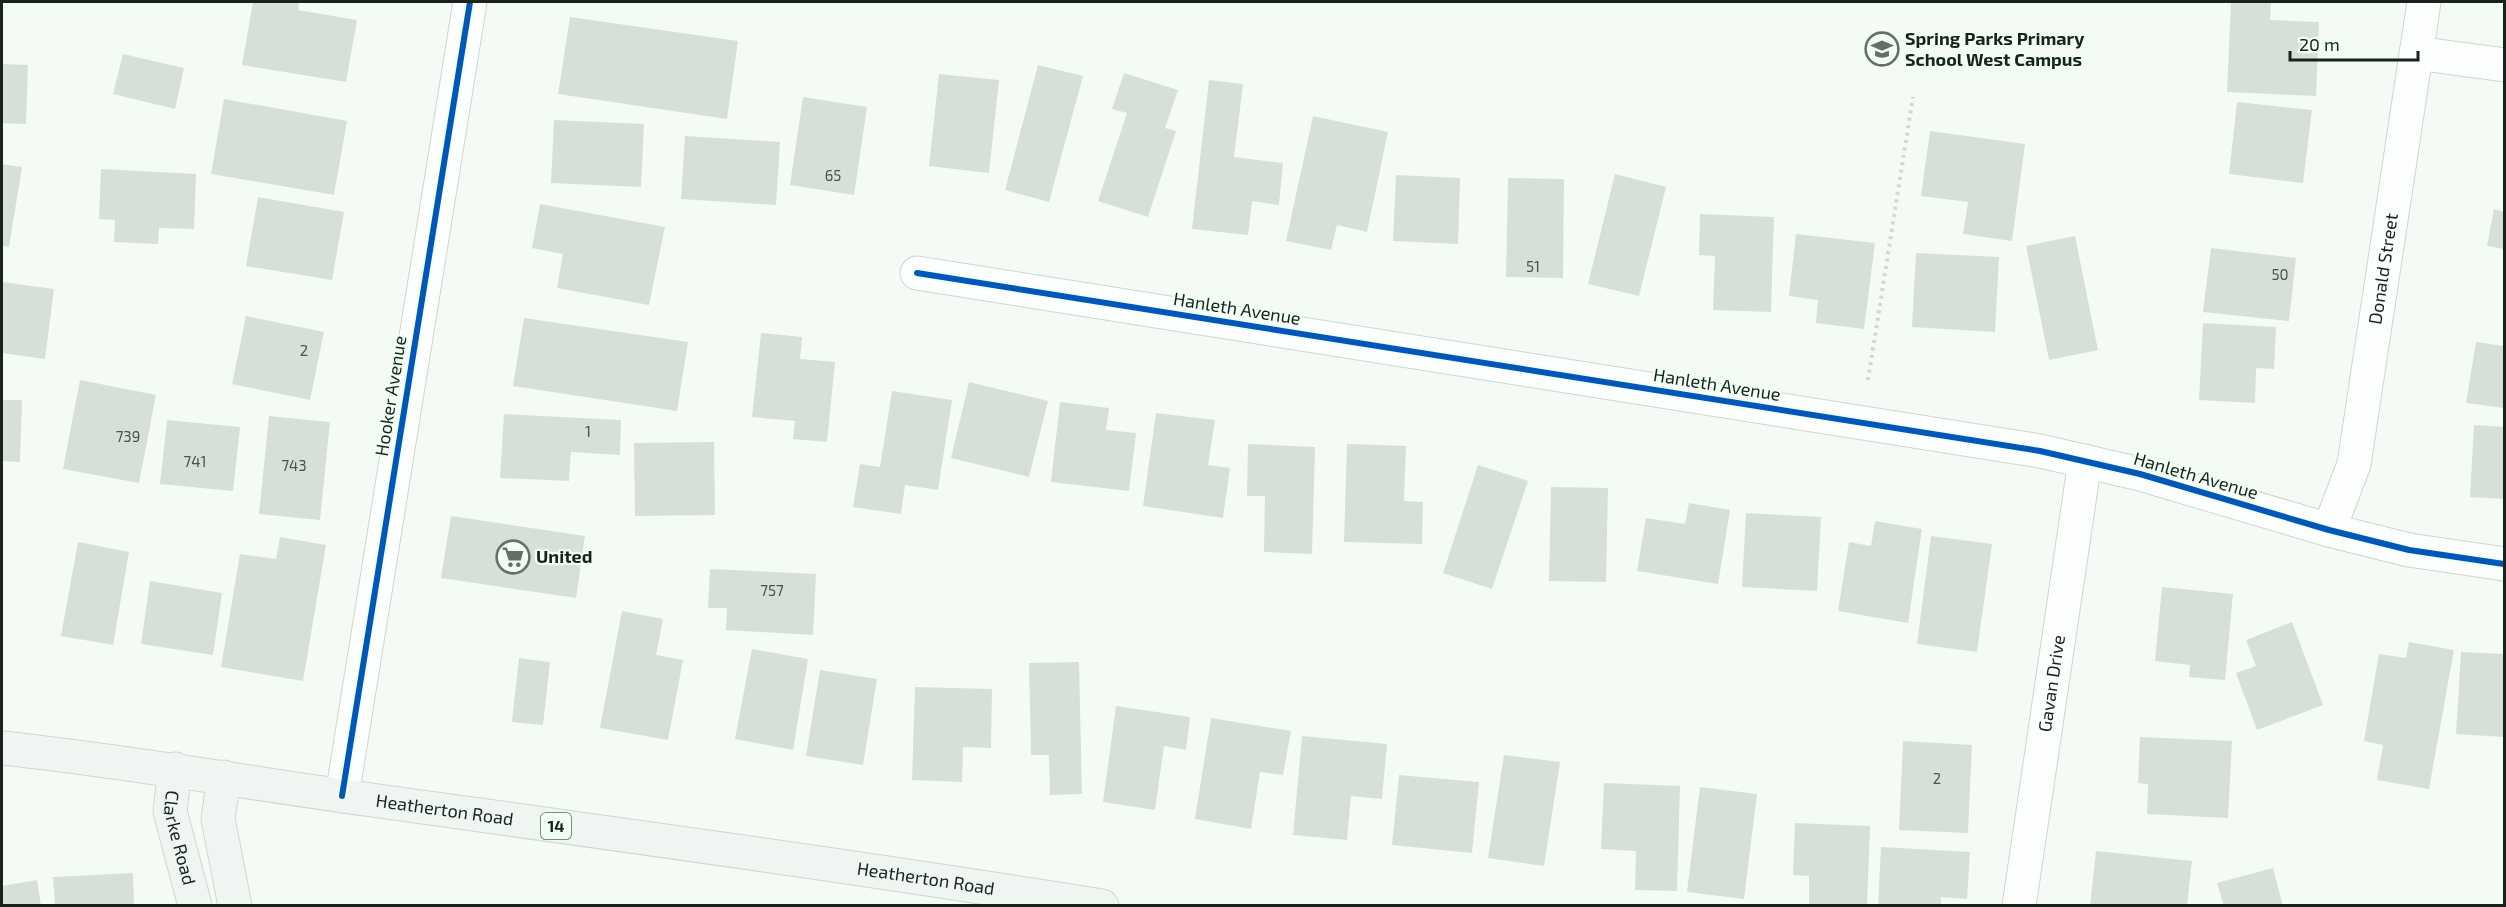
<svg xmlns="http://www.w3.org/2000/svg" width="2506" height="907" font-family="'Exo 2',sans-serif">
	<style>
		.building { fill: #d6e0d9 }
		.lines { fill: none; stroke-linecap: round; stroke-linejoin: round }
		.minor-casing { stroke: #ccd7cf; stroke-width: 35 }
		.major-casing { stroke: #d1d6d2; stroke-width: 35 }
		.path { stroke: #d4d6d4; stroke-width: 4; stroke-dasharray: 3 4.5; stroke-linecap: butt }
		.minor { stroke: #fdfefe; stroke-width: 33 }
		.major { stroke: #eff5f1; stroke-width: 33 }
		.cycleway-casing { stroke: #f1fef4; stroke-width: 10 }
		.cycleway { stroke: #0057b8; stroke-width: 6 }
		.labels { text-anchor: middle; stroke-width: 4.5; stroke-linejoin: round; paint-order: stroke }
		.number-label { font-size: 15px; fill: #48534a }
		.shield { fill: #f1fef4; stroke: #59655c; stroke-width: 1.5 }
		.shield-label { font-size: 16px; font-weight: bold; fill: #18241b }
		.poi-label { font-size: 18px; font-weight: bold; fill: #18241b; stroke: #f1fef4; text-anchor: start }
		.street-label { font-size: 18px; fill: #18241b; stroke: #f1fef4 }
	</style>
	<rect width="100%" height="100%" fill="#f4fbf5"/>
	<path class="building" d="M 253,2 L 299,2 L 298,10 L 357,20 L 346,82 L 242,65 Z
		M 2231,2 L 2271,2 L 2270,20 L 2319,22 L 2316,96 L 2227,92 Z
		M 570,17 L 738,41 L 727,119 L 558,94 Z
		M 123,54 L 184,68 L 175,109 L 113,94 Z
		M 2,64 L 28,65 L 26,124 L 2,123 Z
		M 1038,65 L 1083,76 L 1049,202 L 1005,190 Z
		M 1124,73 L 1178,90 L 1165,128 L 1176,131 L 1148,217 L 1098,201 L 1127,113 L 1112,109 Z
		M 939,74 L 999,80 L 989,173 L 929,166 Z
		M 1209,80 L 1243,84 L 1234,157 L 1283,163 L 1279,205 L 1252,201 L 1248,235 L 1192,229 Z
		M 803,97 L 867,107 L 854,195 L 790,185 Z
		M 224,99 L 347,121 L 334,195 L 211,174 Z
		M 2237,102 L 2312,110 L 2303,183 L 2229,174 Z
		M 1313,116 L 1388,132 L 1367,232 L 1337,225 L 1331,250 L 1286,241 Z
		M 554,120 L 644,124 L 641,187 L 551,183 Z
		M 1930,131 L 2025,144 L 2012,241 L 1963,234 L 1968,202 L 1921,196 Z
		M 685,136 L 780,142 L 776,205 L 681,199 Z
		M 2,164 L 22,167 L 9,247 L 2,246 Z
		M 101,169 L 196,174 L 194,229 L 159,228 L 158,244 L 114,242 L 115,220 L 99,219 Z
		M 1615,174 L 1666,187 L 1639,296 L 1588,284 Z
		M 1396,175 L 1460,178 L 1458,244 L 1393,241 Z
		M 1508,178 L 1564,179 L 1563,278 L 1506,277 Z
		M 258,197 L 344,212 L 332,280 L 246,266 Z
		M 540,204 L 665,227 L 649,305 L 557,288 L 563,254 L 532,248 Z
		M 2494,209 L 2504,212 L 2504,249 L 2487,246 Z
		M 1700,214 L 1774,217 L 1771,312 L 1713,310 L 1715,256 L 1699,255 Z
		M 1796,234 L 1875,243 L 1864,329 L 1816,323 L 1818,300 L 1789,296 Z
		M 2075,236 L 2098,350 L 2049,360 L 2026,246 Z
		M 2211,248 L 2296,258 L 2289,321 L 2203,312 Z
		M 1916,253 L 1999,257 L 1995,332 L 1912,327 Z
		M 2,282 L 54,289 L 45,359 L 2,353 Z
		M 246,316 L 324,332 L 310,400 L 232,384 Z
		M 524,318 L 688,342 L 677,411 L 513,386 Z
		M 2203,323 L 2276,327 L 2274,369 L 2256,368 L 2255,403 L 2199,400 Z
		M 761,333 L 802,337 L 800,359 L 835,362 L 827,442 L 793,439 L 795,421 L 752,417 Z
		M 2476,342 L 2504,346 L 2504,408 L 2466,403 Z
		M 80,380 L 156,395 L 139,483 L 63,469 Z
		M 969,382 L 1048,401 L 1029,477 L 951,458 Z
		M 892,391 L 952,400 L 938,490 L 905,485 L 901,514 L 853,507 L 860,464 L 880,467 Z
		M 2,400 L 22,400 L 20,462 L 2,461 Z
		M 1060,402 L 1109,408 L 1106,430 L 1136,433 L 1129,491 L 1051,482 Z
		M 1156,413 L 1215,420 L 1208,465 L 1230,468 L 1223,518 L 1143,506 Z
		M 504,414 L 621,420 L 620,455 L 571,452 L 569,481 L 500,478 Z
		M 269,416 L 330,422 L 320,520 L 259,514 Z
		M 167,420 L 240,427 L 233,491 L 160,484 Z
		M 2474,425 L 2504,427 L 2504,499 L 2470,497 Z
		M 714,442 L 715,515 L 635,516 L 634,443 Z
		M 1248,444 L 1315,447 L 1312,554 L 1264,552 L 1265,496 L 1247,496 Z
		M 1347,444 L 1406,446 L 1404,501 L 1423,502 L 1422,544 L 1344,542 Z
		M 1478,465 L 1528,481 L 1492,589 L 1443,573 Z
		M 1551,487 L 1608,488 L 1606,582 L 1549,581 Z
		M 1689,503 L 1730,510 L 1718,584 L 1637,571 L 1646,518 L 1685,524 Z
		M 1746,513 L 1821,517 L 1817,591 L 1742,587 Z
		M 451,516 L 585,536 L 576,598 L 441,578 Z
		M 1875,521 L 1922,529 L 1908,623 L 1838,611 L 1849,542 L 1871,546 Z
		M 1931,536 L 1992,544 L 1977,652 L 1917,644 Z
		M 280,537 L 326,545 L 303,681 L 221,667 L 240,554 L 276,559 Z
		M 78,542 L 129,552 L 113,645 L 61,636 Z
		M 710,569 L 816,574 L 813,635 L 726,630 L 727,608 L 708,608 Z
		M 150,581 L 222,593 L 213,655 L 141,644 Z
		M 2162,587 L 2233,594 L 2225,680 L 2189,677 L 2190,665 L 2155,661 Z
		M 622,611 L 663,619 L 656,655 L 683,660 L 668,740 L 600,728 Z
		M 2292,622 L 2323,705 L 2257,730 L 2236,673 L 2256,666 L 2246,640 Z
		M 2409,642 L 2454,650 L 2429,789 L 2377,780 L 2383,745 L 2364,741 L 2379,654 L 2406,658 Z
		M 752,649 L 808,659 L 793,750 L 735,739 Z
		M 2461,652 L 2504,654 L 2504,737 L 2456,734 Z
		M 519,658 L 550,662 L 543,725 L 512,722 Z
		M 1079,662 L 1082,794 L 1050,795 L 1049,755 L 1031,755 L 1029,663 Z
		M 820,670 L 877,679 L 863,765 L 806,756 Z
		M 915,687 L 992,689 L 991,748 L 963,747 L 962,782 L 912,780 Z
		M 1116,706 L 1190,717 L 1186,750 L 1164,746 L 1155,810 L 1103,802 Z
		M 1211,718 L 1291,731 L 1283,775 L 1260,772 L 1251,829 L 1195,819 Z
		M 1302,736 L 1387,744 L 1382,799 L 1351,796 L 1347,840 L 1293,835 Z
		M 2140,737 L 2232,741 L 2228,818 L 2147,814 L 2148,784 L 2138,783 Z
		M 1903,741 L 1972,745 L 1968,833 L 1899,830 Z
		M 1504,755 L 1560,762 L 1544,866 L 1488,858 Z
		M 1399,775 L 1479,782 L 1472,853 L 1392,845 Z
		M 1604,783 L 1680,786 L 1677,891 L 1635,890 L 1636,851 L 1601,849 Z
		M 1700,787 L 1757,794 L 1744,899 L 1687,892 Z
		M 1795,823 L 1870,826 L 1867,906 L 1809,906 L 1809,876 L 1793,875 Z
		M 1881,847 L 1970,852 L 1967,899 L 1941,897 L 1941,906 L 1878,906 Z
		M 2096,851 L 2192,861 L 2187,906 L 2090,906 Z
		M 2273,868 L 2283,906 L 2224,906 L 2217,883 Z
		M 133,873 L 134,906 L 55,906 L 53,877 Z
		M 37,880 L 41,906 L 2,906 L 2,886 Z"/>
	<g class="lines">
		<g class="minor-casing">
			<g id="minor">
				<path d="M 2416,53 L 2504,65"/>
				<path d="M 917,273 L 2040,451 L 2140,474 L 2329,530 L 2409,550 L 2504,564"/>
				<path id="s1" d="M 2329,530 L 2354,464 L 2424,2"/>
				<path d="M 342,796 L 470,2"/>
				<path id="s2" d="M 2019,906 L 2085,461"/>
			</g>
		</g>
		<g class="major-casing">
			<g id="major">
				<path id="s3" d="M 2,748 C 126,761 248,783 372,800 C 615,834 859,867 1102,906"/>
				<path id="s4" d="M 175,769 L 170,811 L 195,906"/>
				<path d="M 224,777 L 218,819 L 235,906"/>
			</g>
		</g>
		<path class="path" d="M 1868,380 L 1913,97"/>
		<use href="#minor" class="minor"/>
		<use href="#major" class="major"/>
		<g class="cycleway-casing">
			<path id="cycleway" d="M 917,273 L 2040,451 L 2140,474 L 2329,530 L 2409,550 L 2504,564
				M 342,796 L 470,2"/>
		</g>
		<use href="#cycleway" class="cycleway"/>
	</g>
	<defs>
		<g id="school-ring" transform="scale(1.725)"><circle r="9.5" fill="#f1fef4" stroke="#656f67" stroke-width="1.5"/><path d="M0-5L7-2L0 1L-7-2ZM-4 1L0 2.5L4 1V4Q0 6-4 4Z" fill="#656f67"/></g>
		<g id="supermarket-ring" transform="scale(1.725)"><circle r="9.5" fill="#f1fef4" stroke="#656f67" stroke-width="1.5"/><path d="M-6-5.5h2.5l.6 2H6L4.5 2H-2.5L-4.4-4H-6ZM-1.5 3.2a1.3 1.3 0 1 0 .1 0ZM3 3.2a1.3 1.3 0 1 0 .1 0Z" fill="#656f67"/></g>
	</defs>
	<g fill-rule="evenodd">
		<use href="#school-ring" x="1882" y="49"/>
		<use href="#supermarket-ring" x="513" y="557"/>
	</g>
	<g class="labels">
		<g class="number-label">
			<text x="833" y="181">65</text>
			<text x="1533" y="272">51</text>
			<text x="2280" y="280">50</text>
			<text x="304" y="356">2</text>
			<text x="588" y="437">1</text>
			<text x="128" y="442">739</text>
			<text x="195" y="467">741</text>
			<text x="294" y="471">743</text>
			<text x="772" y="596">757</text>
			<text x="1937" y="784">2</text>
		</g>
		<rect class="shield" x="541" y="813" width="30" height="26" rx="4.5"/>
		<g class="shield-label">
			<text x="556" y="832">14</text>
		</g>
		<g class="poi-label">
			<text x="1905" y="45">Spring Parks Primary<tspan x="1905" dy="21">School West Campus</tspan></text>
			<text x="536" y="563">United</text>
		</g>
		<g class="street-label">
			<text dy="6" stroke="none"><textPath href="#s1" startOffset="268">Donald Street</textPath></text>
			<text transform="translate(1237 309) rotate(9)" y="6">Hanleth Avenue</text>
			<text transform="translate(1717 385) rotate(9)" y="6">Hanleth Avenue</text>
			<text transform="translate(391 396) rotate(-81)" y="6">Hooker Avenue</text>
			<text transform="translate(2196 476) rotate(16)" y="6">Hanleth Avenue</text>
			<text dy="6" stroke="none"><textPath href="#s2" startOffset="225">Gavan Drive</textPath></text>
			<text dy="6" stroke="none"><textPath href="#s3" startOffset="447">Heatherton Road</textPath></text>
			<text dy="6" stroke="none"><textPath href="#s4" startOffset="70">Clarke Road</textPath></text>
			<text dy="6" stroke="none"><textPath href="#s3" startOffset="933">Heatherton Road</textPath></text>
		</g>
	</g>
	<rect width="2506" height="907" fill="none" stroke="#18241b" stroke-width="6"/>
	<path d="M2290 51v9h128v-9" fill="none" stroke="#18241b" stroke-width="3"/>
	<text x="2299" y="51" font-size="18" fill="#18241b" stroke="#f1fef4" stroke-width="4.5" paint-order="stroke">20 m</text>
</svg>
